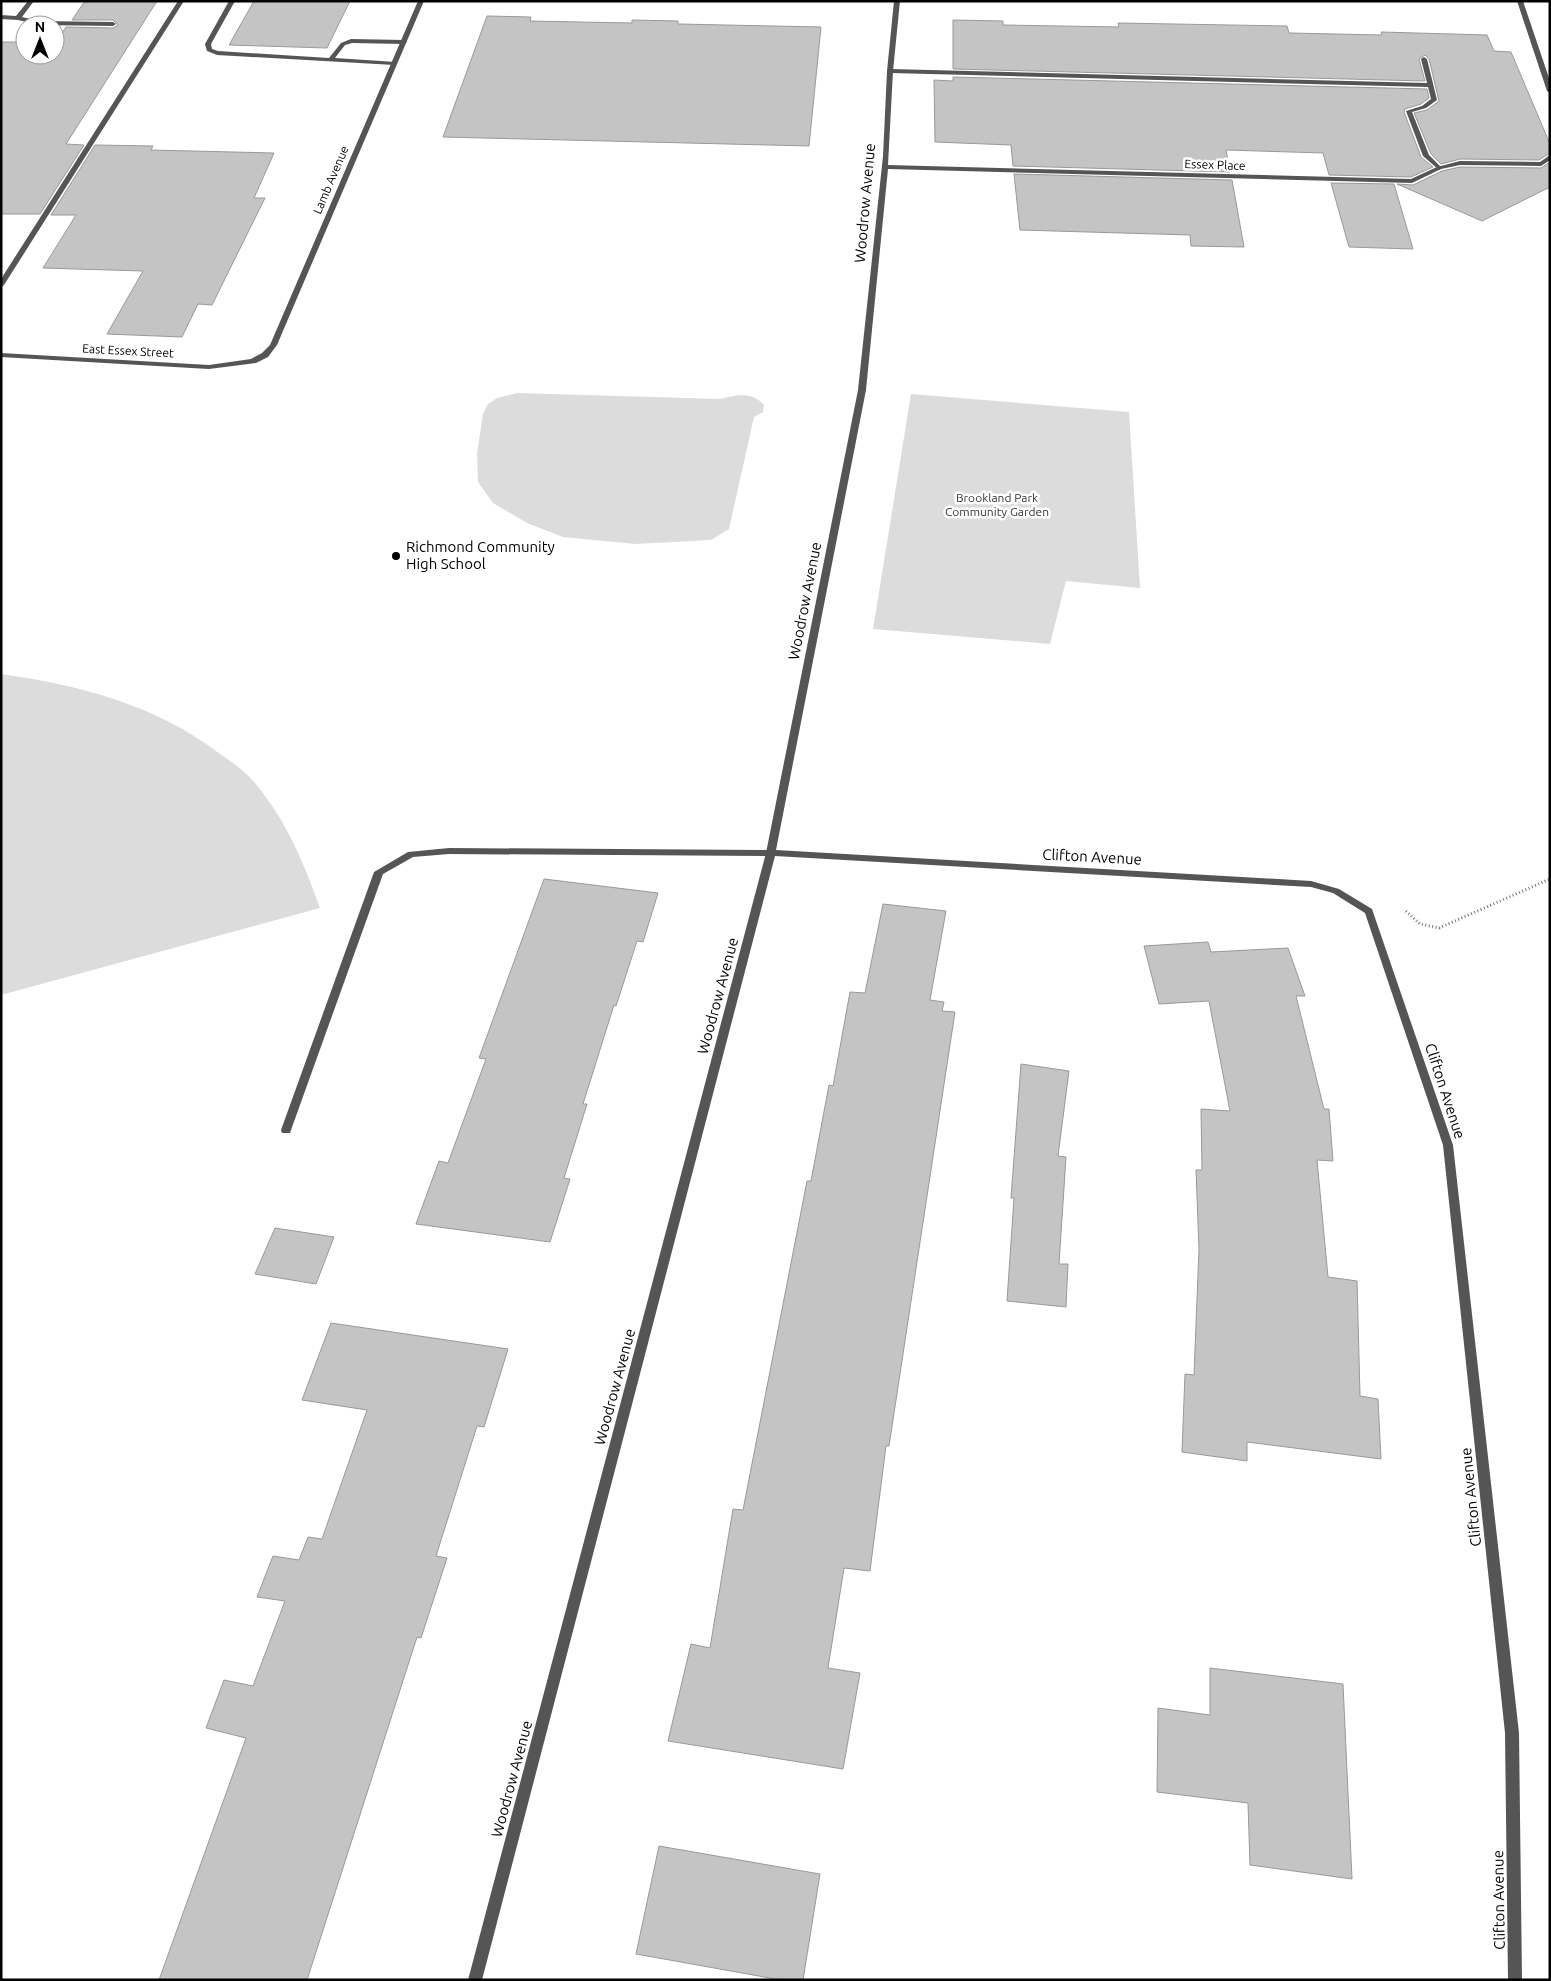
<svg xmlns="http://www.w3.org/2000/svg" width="1551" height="1981" font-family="Ubuntu,sans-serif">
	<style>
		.green { fill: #dcdcdc }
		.building { fill: #c4c4c4; stroke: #999 }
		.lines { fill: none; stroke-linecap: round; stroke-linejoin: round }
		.path { stroke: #777; stroke-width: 3; stroke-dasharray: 1 2.5; stroke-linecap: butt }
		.service { fill: #555; fill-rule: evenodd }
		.minor { fill: #555; fill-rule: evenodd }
		.poi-dot { fill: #000; stroke: #fff; stroke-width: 2 }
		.labels { text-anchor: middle; stroke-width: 5; stroke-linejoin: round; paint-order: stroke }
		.far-street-label { font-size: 12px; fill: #000; stroke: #fff }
		.far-park-label { font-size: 12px; fill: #333; stroke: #fff }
		.street-label { font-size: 15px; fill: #000; stroke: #fff }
		.poi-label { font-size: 15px; fill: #000; stroke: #fff; text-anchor: start }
	</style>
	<rect width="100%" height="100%" fill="#fff"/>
	<path class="green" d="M 517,393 L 720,399 C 736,395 752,391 764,405 L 763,412 L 754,417 L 729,529 L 711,540 L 635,544 L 563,537 L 527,523 L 493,503 L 478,482 L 477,453 L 483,414 L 488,404 L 497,398 Z
		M 911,394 L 1129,412 L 1140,588 L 1066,581 L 1050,644 L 873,629 Z
		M 1,674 C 79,685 157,705 220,754 C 232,762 246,772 255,783 C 286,820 304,863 320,908 L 1,995 Z"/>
	<path class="building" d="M 85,1 L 157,1 L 66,144 L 84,145 L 40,214 L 1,214 L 1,42 L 25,42 L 25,55 L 55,55 L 55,43 L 66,27 L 113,28 L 118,25 L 113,20 L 72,20 Z
		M 254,1 L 350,1 L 327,48 L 229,45 Z
		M 487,16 L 531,17 L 530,21 L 632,23 L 632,20 L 678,21 L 678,24 L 821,27 L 809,146 L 443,137 Z
		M 953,20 L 1003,21 L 1003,25 L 1119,27 L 1118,23 L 1287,26 L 1289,33 L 1382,35 L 1381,32 L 1487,35 L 1494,51 L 1511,52 L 1550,144 L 1550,153 L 1539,160 L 1460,159 L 1441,164 L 1431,154 L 1414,113 L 1427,110 L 1439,101 L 1429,59 L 1425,55 L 1419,59 L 1425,81 L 953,69 Z
		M 953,77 L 1427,89 L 1429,98 L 1421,104 L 1405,109 L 1404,112 L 1421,157 L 1433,167 L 1411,177 L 1329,175 L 1323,153 L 1226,150 L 1230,172 L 1013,166 L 1011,145 L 935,142 L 934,80 L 953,81 Z
		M 95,145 L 153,146 L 151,150 L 274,153 L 254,198 L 265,198 L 212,305 L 198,304 L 182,337 L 107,334 L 143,271 L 43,268 L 76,215 L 51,215 Z
		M 1550,162 L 1550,187 L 1482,221 L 1397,184 L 1413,185 L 1442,171 L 1460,167 L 1541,168 Z
		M 1014,174 L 1232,180 L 1244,247 L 1191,246 L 1190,235 L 1020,230 Z
		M 1331,183 L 1394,184 L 1413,249 L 1349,247 Z
		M 544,879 L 658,893 L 643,942 L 637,941 L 616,1006 L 614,1005 L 583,1104 L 587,1104 L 564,1178 L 570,1179 L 550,1242 L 416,1224 L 439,1161 L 448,1163 L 486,1059 L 479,1058 Z
		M 883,904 L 946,911 L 930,1000 L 944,1002 L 942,1011 L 955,1012 L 889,1446 L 886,1446 L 870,1571 L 844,1568 L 828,1668 L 860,1673 L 843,1769 L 668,1741 L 691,1644 L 710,1648 L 733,1509 L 743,1510 L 807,1181 L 811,1181 L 829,1085 L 833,1086 L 850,992 L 865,993 Z
		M 1208,942 L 1211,952 L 1288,948 L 1305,996 L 1296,996 L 1324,1109 L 1329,1109 L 1333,1161 L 1317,1160 L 1328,1277 L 1357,1281 L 1360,1396 L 1378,1399 L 1381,1459 L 1247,1442 L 1247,1461 L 1182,1452 L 1185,1374 L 1194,1375 L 1199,1249 L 1196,1170 L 1202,1170 L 1201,1109 L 1230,1111 L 1209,1001 L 1159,1004 L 1144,946 Z
		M 1021,1064 L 1069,1071 L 1058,1156 L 1066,1157 L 1059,1264 L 1068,1264 L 1066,1307 L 1007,1301 L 1014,1198 L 1011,1198 Z
		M 275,1228 L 334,1237 L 316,1284 L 255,1274 Z
		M 331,1323 L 508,1349 L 484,1427 L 477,1426 L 436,1556 L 447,1558 L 421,1638 L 417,1637 L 307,1980 L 159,1980 L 246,1738 L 206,1728 L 224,1680 L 253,1686 L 285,1601 L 257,1597 L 273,1556 L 299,1560 L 308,1537 L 322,1539 L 367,1410 L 302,1400 Z
		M 1210,1668 L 1343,1684 L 1352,1879 L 1250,1865 L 1248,1803 L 1157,1792 L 1158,1708 L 1210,1715 Z
		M 659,1846 L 820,1874 L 803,1980 L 781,1980 L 636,1954 Z"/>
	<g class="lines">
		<path class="path" d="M 1406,911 L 1420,924 L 1439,928 L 1550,879"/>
		<path class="service" d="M 28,1 L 34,1 L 22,17 L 39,21 L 113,22 L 116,24 L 113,26 L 39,25 L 18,20 L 1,19 L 1,15 L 16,16 Z
			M 178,1 L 184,1 L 4,285 L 1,287 L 1,279 Z
			M 229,1 L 235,1 L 211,44 L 212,49 L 218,51 L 329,58 L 341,43 L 351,39 L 404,40 L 407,42 L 404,44 L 352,43 L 345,45 L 335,58 L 396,62 L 396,64 L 394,65 L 217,55 L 207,51 L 205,44 Z
			M 1424,57 L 1427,59 L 1437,100 L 1426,108 L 1412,112 L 1429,155 L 1442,168 L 1439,170 L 1423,156 L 1406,111 L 1422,106 L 1431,99 L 1428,87 L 890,73 L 887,71 L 890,69 L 1427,83 L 1421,59 Z
			M 449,848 L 771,850 L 776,853 L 771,856 L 449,854 L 413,857 L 383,874 L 291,1130 L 290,1133 L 282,1133 L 281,1130 L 374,872 L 408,852 Z"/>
		<path class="minor" d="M 418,1 L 424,1 L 277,345 L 268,357 L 256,363 L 209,369 L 1,357 L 1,353 L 209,365 L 251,359 L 262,353 L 270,345 Z
			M 894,1 L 900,1 L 893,71 L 888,165 L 1411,179 L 1437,167 L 1460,161 L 1540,162 L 1550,155 L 1550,160 L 1541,166 L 1460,165 L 1441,169 L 1412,183 L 888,169 L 866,390 L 776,850 L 1311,881 L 1339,889 L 1372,909 L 1453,1145 L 1519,1733 L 1522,1980 L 1508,1980 L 1505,1733 L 1443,1145 L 1365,913 L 1333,893 L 1311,887 L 775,856 L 482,1980 L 468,1980 L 766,853 L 858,390 L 883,156 L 887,71 Z
			M 1517,1 L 1523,1 L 1550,81 L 1550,93 L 1547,91 Z"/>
	</g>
	<circle class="poi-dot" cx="396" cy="556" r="5"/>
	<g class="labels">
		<g class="far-street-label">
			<text transform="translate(1215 165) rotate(2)" y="4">Essex Place</text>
			<text transform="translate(331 180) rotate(-67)" y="4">Lamb Avenue</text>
			<text transform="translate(128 351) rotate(3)" y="4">East Essex Street</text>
		</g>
		<g class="far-park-label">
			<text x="997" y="502">Brookland Park<tspan x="997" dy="14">Community Garden</tspan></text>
		</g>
		<g class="street-label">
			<text transform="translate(865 203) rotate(-85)" y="5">Woodrow Avenue</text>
			<text transform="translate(805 601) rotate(-79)" y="5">Woodrow Avenue</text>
			<text transform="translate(1092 857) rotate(3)" y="5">Clifton Avenue</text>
			<text transform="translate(718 996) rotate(-75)" y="5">Woodrow Avenue</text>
			<text transform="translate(1445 1091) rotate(72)" y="5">Clifton Avenue</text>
			<text transform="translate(615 1387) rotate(-75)" y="5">Woodrow Avenue</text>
			<text transform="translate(1471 1497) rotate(-96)" y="5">Clifton Avenue</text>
			<text transform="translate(512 1779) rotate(-75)" y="5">Woodrow Avenue</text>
			<text transform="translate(1499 1900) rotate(-91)" y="5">Clifton Avenue</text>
		</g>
		<g class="poi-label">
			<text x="406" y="552">Richmond Community<tspan x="406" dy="17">High School</tspan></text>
		</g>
	</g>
	<rect width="1551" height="1981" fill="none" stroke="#000000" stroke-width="5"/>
	<g transform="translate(40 40)"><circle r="24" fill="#ffffff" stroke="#999999"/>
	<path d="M0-4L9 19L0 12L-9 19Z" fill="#000000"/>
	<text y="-8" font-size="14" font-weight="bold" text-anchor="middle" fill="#000000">N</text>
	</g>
</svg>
